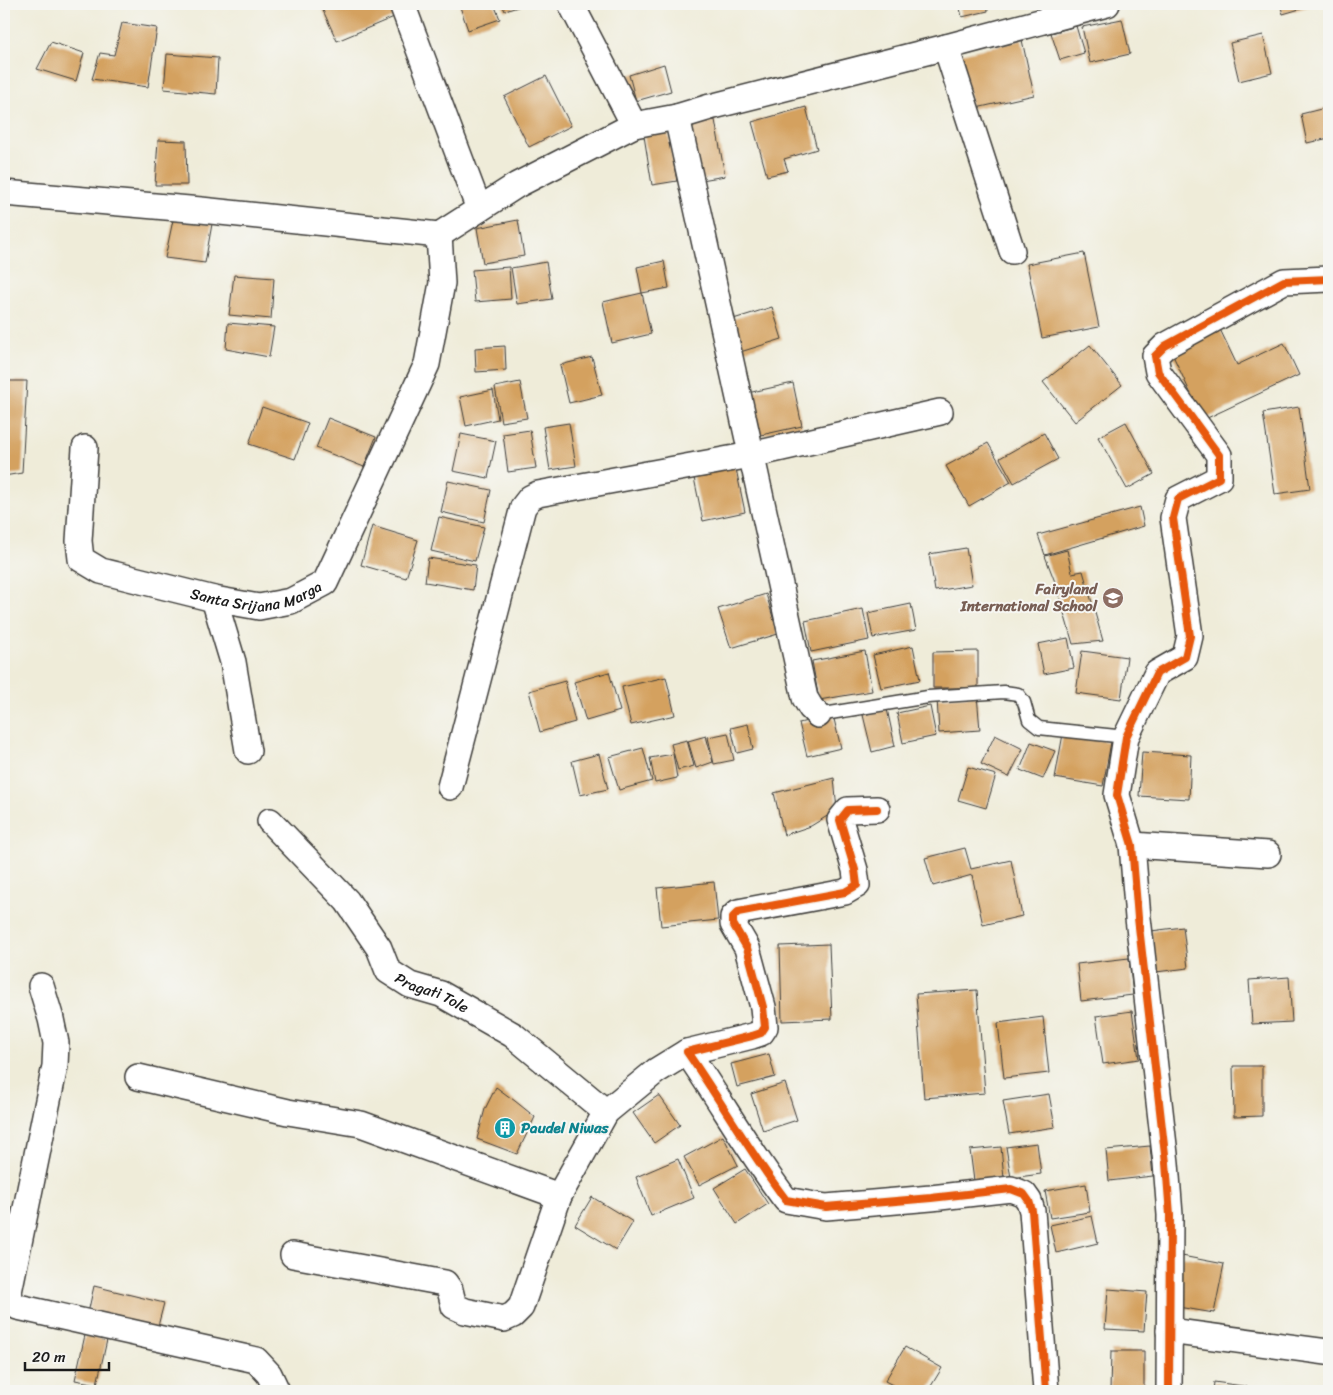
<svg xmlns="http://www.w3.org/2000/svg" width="1333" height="1395" font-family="Sriracha,sans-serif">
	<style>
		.building { fill: #d4a15f }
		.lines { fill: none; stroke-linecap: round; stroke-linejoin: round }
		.lane-casing { stroke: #3c3b38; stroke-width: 15 }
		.street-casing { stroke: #3c3b38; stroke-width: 28 }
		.lane { stroke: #fff; stroke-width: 12 }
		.street { stroke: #fff; stroke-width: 25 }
		.cycleway-casing { stroke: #f6f6f2; stroke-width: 11 }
		.cycleway { stroke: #e8590c; stroke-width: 8 }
		.labels { text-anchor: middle; stroke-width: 4; stroke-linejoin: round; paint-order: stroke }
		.street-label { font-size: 15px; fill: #1c1c1c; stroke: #f6f6f2 }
		.education-label { font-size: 15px; font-weight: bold; fill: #785e54; stroke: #f6f6f2; text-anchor: end }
		.culture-label { font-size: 15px; font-weight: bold; fill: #0d838f; stroke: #f6f6f2; text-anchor: start }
	</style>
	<rect width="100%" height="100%" fill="#f6f6f2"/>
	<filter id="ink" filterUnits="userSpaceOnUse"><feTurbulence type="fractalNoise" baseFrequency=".02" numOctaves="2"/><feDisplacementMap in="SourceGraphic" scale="10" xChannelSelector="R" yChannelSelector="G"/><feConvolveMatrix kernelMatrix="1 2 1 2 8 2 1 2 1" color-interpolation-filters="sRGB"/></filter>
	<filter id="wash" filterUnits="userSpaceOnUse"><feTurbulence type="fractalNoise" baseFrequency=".0096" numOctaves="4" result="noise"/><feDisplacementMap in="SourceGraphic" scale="20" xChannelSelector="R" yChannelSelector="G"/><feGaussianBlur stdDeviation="1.12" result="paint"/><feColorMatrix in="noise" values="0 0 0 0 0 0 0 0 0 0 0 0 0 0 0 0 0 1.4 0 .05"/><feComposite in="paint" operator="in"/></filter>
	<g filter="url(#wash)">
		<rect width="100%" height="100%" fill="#efecd9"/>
		<g id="blocks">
			<path class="building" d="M 320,4 L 388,4 L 394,17 L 337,41 Z
				M 459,4 L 494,4 L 500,19 L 468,30 Z
				M 502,4 L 527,4 L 505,11 Z
				M 959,4 L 987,4 L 988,11 L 962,17 Z
				M 1280,4 L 1317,4 L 1283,14 Z
				M 1122,19 L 1130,54 L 1090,63 L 1082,27 Z
				M 122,23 L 157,28 L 148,87 L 92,79 L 100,53 L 114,55 Z
				M 1076,26 L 1084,53 L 1060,60 L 1051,33 Z
				M 1263,35 L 1272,73 L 1239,81 L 1230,43 Z
				M 1022,40 L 1034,95 L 972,109 L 960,54 Z
				M 51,42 L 84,53 L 76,81 L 37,69 Z
				M 167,54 L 218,58 L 216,94 L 164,89 Z
				M 664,64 L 671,91 L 636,101 L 629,75 Z
				M 546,76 L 571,126 L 529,147 L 504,97 Z
				M 806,107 L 817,149 L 784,159 L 788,171 L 767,176 L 752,122 Z
				M 1329,107 L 1329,138 L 1307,143 L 1301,114 Z
				M 715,120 L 725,176 L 696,181 L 687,125 Z
				M 667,126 L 677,181 L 652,185 L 643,130 Z
				M 158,140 L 186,141 L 187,185 L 155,185 Z
				M 173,220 L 212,224 L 205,263 L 165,258 Z
				M 518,220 L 524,256 L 483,263 L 477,228 Z
				M 1084,253 L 1099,327 L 1042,338 L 1027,264 Z
				M 664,261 L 669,288 L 642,293 L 651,334 L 612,343 L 603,302 L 642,293 L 637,267 Z
				M 546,262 L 552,299 L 517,304 L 511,268 Z
				M 509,267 L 511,299 L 475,302 L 472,270 Z
				M 234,275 L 274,278 L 271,319 L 229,315 Z
				M 772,307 L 782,339 L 737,353 L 727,321 Z
				M 228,323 L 274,327 L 269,357 L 226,349 Z
				M 1218,325 L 1237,365 L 1284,343 L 1299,375 L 1203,420 L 1169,347 Z
				M 1090,345 L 1122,385 L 1075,422 L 1043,382 Z
				M 505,346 L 506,370 L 476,372 L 475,348 Z
				M 592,357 L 602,395 L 569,403 L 560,365 Z
				M 4,381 L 27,381 L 22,473 L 4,476 Z
				M 520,382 L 527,418 L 501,422 L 495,387 Z
				M 793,383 L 802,426 L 752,437 L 743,394 Z
				M 493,390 L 498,419 L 466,426 L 460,397 Z
				M 262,407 L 308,423 L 295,459 L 249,444 Z
				M 1299,407 L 1310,489 L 1275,494 L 1263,413 Z
				M 328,418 L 376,437 L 364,467 L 316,448 Z
				M 1126,422 L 1154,474 L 1127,489 L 1098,437 Z
				M 569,423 L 576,466 L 550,470 L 543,427 Z
				M 530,430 L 536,468 L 508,472 L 503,434 Z
				M 1044,433 L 1058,459 L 1014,483 L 1000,458 Z
				M 461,434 L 496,441 L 488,478 L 453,471 Z
				M 988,443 L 1011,482 L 969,506 L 946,466 Z
				M 735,464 L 745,512 L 703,521 L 693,473 Z
				M 448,481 L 491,490 L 484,522 L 441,512 Z
				M 1140,507 L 1144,526 L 1045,555 L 1038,535 Z
				M 439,517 L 484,527 L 475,561 L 431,551 Z
				M 372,526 L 418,540 L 406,578 L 361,565 Z
				M 966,548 L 972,585 L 935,591 L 929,554 Z
				M 1067,550 L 1072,573 L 1083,571 L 1103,641 L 1073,644 L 1055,582 L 1045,556 Z
				M 428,558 L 476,565 L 473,590 L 425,582 Z
				M 766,594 L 778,634 L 731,648 L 718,609 Z
				M 911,604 L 916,630 L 873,638 L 868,613 Z
				M 863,609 L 869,640 L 811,652 L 805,621 Z
				M 1068,638 L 1074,668 L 1044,674 L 1038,644 Z
				M 913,646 L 920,680 L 881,688 L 873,655 Z
				M 865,651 L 872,691 L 819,700 L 812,661 Z
				M 978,651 L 978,688 L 933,688 L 933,652 Z
				M 1082,651 L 1127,657 L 1121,699 L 1076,693 Z
				M 609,672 L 620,711 L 586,721 L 574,682 Z
				M 666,677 L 675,715 L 631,725 L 622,687 Z
				M 565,681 L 575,722 L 540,732 L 529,691 Z
				M 977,695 L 980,730 L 939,733 L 937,698 Z
				M 930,706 L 936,736 L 903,743 L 897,713 Z
				M 887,709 L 895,746 L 872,752 L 863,715 Z
				M 833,715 L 841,748 L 807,756 L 799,723 Z
				M 748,724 L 753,749 L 737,753 L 731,728 Z
				M 728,733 L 734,760 L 714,764 L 708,737 Z
				M 1063,734 L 1111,742 L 1103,786 L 1055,778 Z
				M 995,735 L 1023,749 L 1009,777 L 981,764 Z
				M 706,736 L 713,762 L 696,768 L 688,741 Z
				M 687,740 L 694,766 L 678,770 L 671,744 Z
				M 1031,742 L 1055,751 L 1043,779 L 1020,770 Z
				M 643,748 L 652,781 L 619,790 L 609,757 Z
				M 1142,752 L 1191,755 L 1189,799 L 1139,796 Z
				M 599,754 L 608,789 L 580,795 L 572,761 Z
				M 673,754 L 677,778 L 655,783 L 650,758 Z
				M 968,767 L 996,775 L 986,808 L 958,800 Z
				M 834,778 L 837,810 L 811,826 L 784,835 L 774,793 Z
				M 965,848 L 971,869 L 1011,860 L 1022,916 L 983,925 L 972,875 L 933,886 L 925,858 Z
				M 714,882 L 718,920 L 661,926 L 657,888 Z
				M 1183,927 L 1188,968 L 1156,972 L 1151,931 Z
				M 829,944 L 832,1019 L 782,1021 L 780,946 Z
				M 1129,958 L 1133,995 L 1081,1001 L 1077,964 Z
				M 1289,977 L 1292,1022 L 1252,1024 L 1249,980 Z
				M 977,990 L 985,1093 L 924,1098 L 916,994 Z
				M 1132,1011 L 1139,1059 L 1103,1064 L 1096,1016 Z
				M 1043,1017 L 1049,1073 L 1004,1078 L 998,1023 Z
				M 769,1054 L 775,1077 L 737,1087 L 731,1064 Z
				M 1233,1066 L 1262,1066 L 1262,1116 L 1234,1117 Z
				M 785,1083 L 797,1120 L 763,1131 L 751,1094 Z
				M 496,1087 L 515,1101 L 535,1117 L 517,1154 L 477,1139 L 485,1109 Z
				M 1049,1094 L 1055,1127 L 1009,1134 L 1003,1101 Z
				M 659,1095 L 680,1125 L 654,1143 L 633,1113 Z
				M 723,1136 L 738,1165 L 699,1185 L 684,1157 Z
				M 1037,1143 L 1041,1174 L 1011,1178 L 1006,1147 Z
				M 1150,1146 L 1153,1176 L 1109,1181 L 1106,1150 Z
				M 1001,1147 L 1004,1178 L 974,1181 L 970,1150 Z
				M 678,1159 L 694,1198 L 651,1216 L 636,1177 Z
				M 745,1169 L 768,1204 L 737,1224 L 714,1188 Z
				M 1086,1184 L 1090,1212 L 1050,1218 L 1045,1191 Z
				M 592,1197 L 633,1222 L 616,1250 L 575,1225 Z
				M 1092,1216 L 1098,1243 L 1056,1253 L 1050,1225 Z
				M 1182,1256 L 1224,1264 L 1214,1313 L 1172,1306 Z
				M 94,1286 L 164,1303 L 157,1330 L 88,1313 Z
				M 1108,1289 L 1147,1292 L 1144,1331 L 1105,1329 Z
				M 85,1335 L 107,1340 L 97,1384 L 75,1380 Z
				M 905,1347 L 942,1368 L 928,1391 L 904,1391 L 885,1381 Z
				M 1111,1351 L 1144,1351 L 1144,1391 L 1110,1391 Z
				M 1214,1382 L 1257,1388 L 1257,1391 L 1213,1391 Z"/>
		</g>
	</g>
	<g filter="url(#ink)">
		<use href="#blocks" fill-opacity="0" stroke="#3c3b38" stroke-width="1"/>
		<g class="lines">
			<g class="lane-casing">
				<path id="lane" d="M 818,715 L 928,697 L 1004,692 L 1018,694 L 1024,702 L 1029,720 L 1039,728 L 1126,737"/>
			</g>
			<g class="street-casing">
				<g id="street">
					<path d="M 402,4 L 479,209"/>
					<path d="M 571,4 L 634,125 L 677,117 L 710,107 L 946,47 L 1107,4"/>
					<path d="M 946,47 L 1012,251"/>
					<path d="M 677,117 L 805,698 L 811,708 L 818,715"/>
					<path d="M 4,193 L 201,210 L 439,235 L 517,185 L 634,125"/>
					<path id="s1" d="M 85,448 L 79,541 L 81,559 L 101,571 L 214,599 L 259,607 L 291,601 L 325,583 L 427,364 L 442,283 L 439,235"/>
					<path d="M 214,599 L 233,662 L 248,751"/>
					<path d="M 450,787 L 523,507 L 530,498 L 538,494 L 751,455 L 940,412"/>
					<path d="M 877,809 L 848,810 L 840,820 L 855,870 L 857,885 L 845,892 L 738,912 L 733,917 L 733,924 L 747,948 L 763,1007 L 765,1027 L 761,1033 L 752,1036 L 687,1052 C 721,1101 750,1153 786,1200 L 826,1207 L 931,1198 L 1011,1189 L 1024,1194 L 1029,1201 L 1032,1211 L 1046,1391"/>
					<path id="s2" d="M 270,821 L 347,901 L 379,948 L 388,971 L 410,985 L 441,994 L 513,1035 L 606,1112"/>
					<path d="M 1132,845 L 1268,854"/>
					<path d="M 41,986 L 51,1019 L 56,1043 L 55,1066 L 9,1292 L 11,1302 L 18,1307 L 256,1360 L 269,1374 L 277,1391"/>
					<path d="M 138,1077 L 288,1112 L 361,1124 L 559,1196 L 606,1112 L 656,1071 L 687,1052"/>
					<path d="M 293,1255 L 445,1283 L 450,1290 L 454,1306 L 465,1311 L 504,1319 L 513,1315 L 521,1307 L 559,1196"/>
					<path d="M 1169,1331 L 1327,1352"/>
					<path d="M 1169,1391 L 1170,1215 L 1166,1163 L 1138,918 L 1132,845 L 1117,795 L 1126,737 L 1157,673 L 1185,657 L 1190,636 L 1173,518 L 1178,499 L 1219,478 L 1219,455 L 1158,372 L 1155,356 L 1165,346 L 1284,281 L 1329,279"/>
				</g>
			</g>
			<use href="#lane" class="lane"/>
			<use href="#street" class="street"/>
			<g class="cycleway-casing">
				<path id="cycleway" d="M 877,809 L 848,810 L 840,820 L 855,870 L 857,885 L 845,892 L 738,912 L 733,917 L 733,924 L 747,948 L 763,1007 L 765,1027 L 761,1033 L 752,1036 L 687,1052 C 721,1101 750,1153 786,1200 L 826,1207 L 931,1198 L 1011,1189 L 1024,1194 L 1029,1201 L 1032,1211 L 1046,1391
					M 1169,1391 L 1170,1215 L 1166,1163 L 1138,918 L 1132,845 L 1117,795 L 1126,737 L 1157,673 L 1185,657 L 1190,636 L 1173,518 L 1178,499 L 1219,478 L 1219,455 L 1158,372 L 1155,356 L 1165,346 L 1284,281 L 1329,279"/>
			</g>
			<use href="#cycleway" class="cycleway"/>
		</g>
	</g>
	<defs>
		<g id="school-disc" transform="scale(1.125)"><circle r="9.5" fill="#8d6e63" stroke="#f6f6f2"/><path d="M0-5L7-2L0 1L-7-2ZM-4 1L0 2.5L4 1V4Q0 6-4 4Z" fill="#fff"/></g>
		<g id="building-disc" transform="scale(1.125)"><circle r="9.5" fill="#0f9aa8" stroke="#f6f6f2"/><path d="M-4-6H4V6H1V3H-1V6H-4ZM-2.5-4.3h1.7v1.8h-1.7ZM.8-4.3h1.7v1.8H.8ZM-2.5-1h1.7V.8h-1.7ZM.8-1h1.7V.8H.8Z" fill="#fff"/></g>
	</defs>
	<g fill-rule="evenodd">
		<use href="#school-disc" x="1113" y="598"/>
		<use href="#building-disc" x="505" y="1128"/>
	</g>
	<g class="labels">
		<g class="street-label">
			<text dy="5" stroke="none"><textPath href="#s1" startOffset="295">Santa Srijana Marga</textPath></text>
			<text dy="5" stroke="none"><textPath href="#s2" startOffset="242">Pragati Tole</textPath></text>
		</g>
		<g class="education-label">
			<text x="1097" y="594">Fairyland<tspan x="1097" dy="17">International School</tspan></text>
		</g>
		<g class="culture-label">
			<text x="521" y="1133">Paudel Niwas</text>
		</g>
	</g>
	<rect width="1333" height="1395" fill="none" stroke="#f6f6f2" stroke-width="20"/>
	<path d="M25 1362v8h84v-8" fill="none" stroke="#1c1c1c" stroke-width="2.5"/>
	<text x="32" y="1362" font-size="15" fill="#1c1c1c" stroke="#f6f6f2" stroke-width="4" paint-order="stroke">20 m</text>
</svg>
